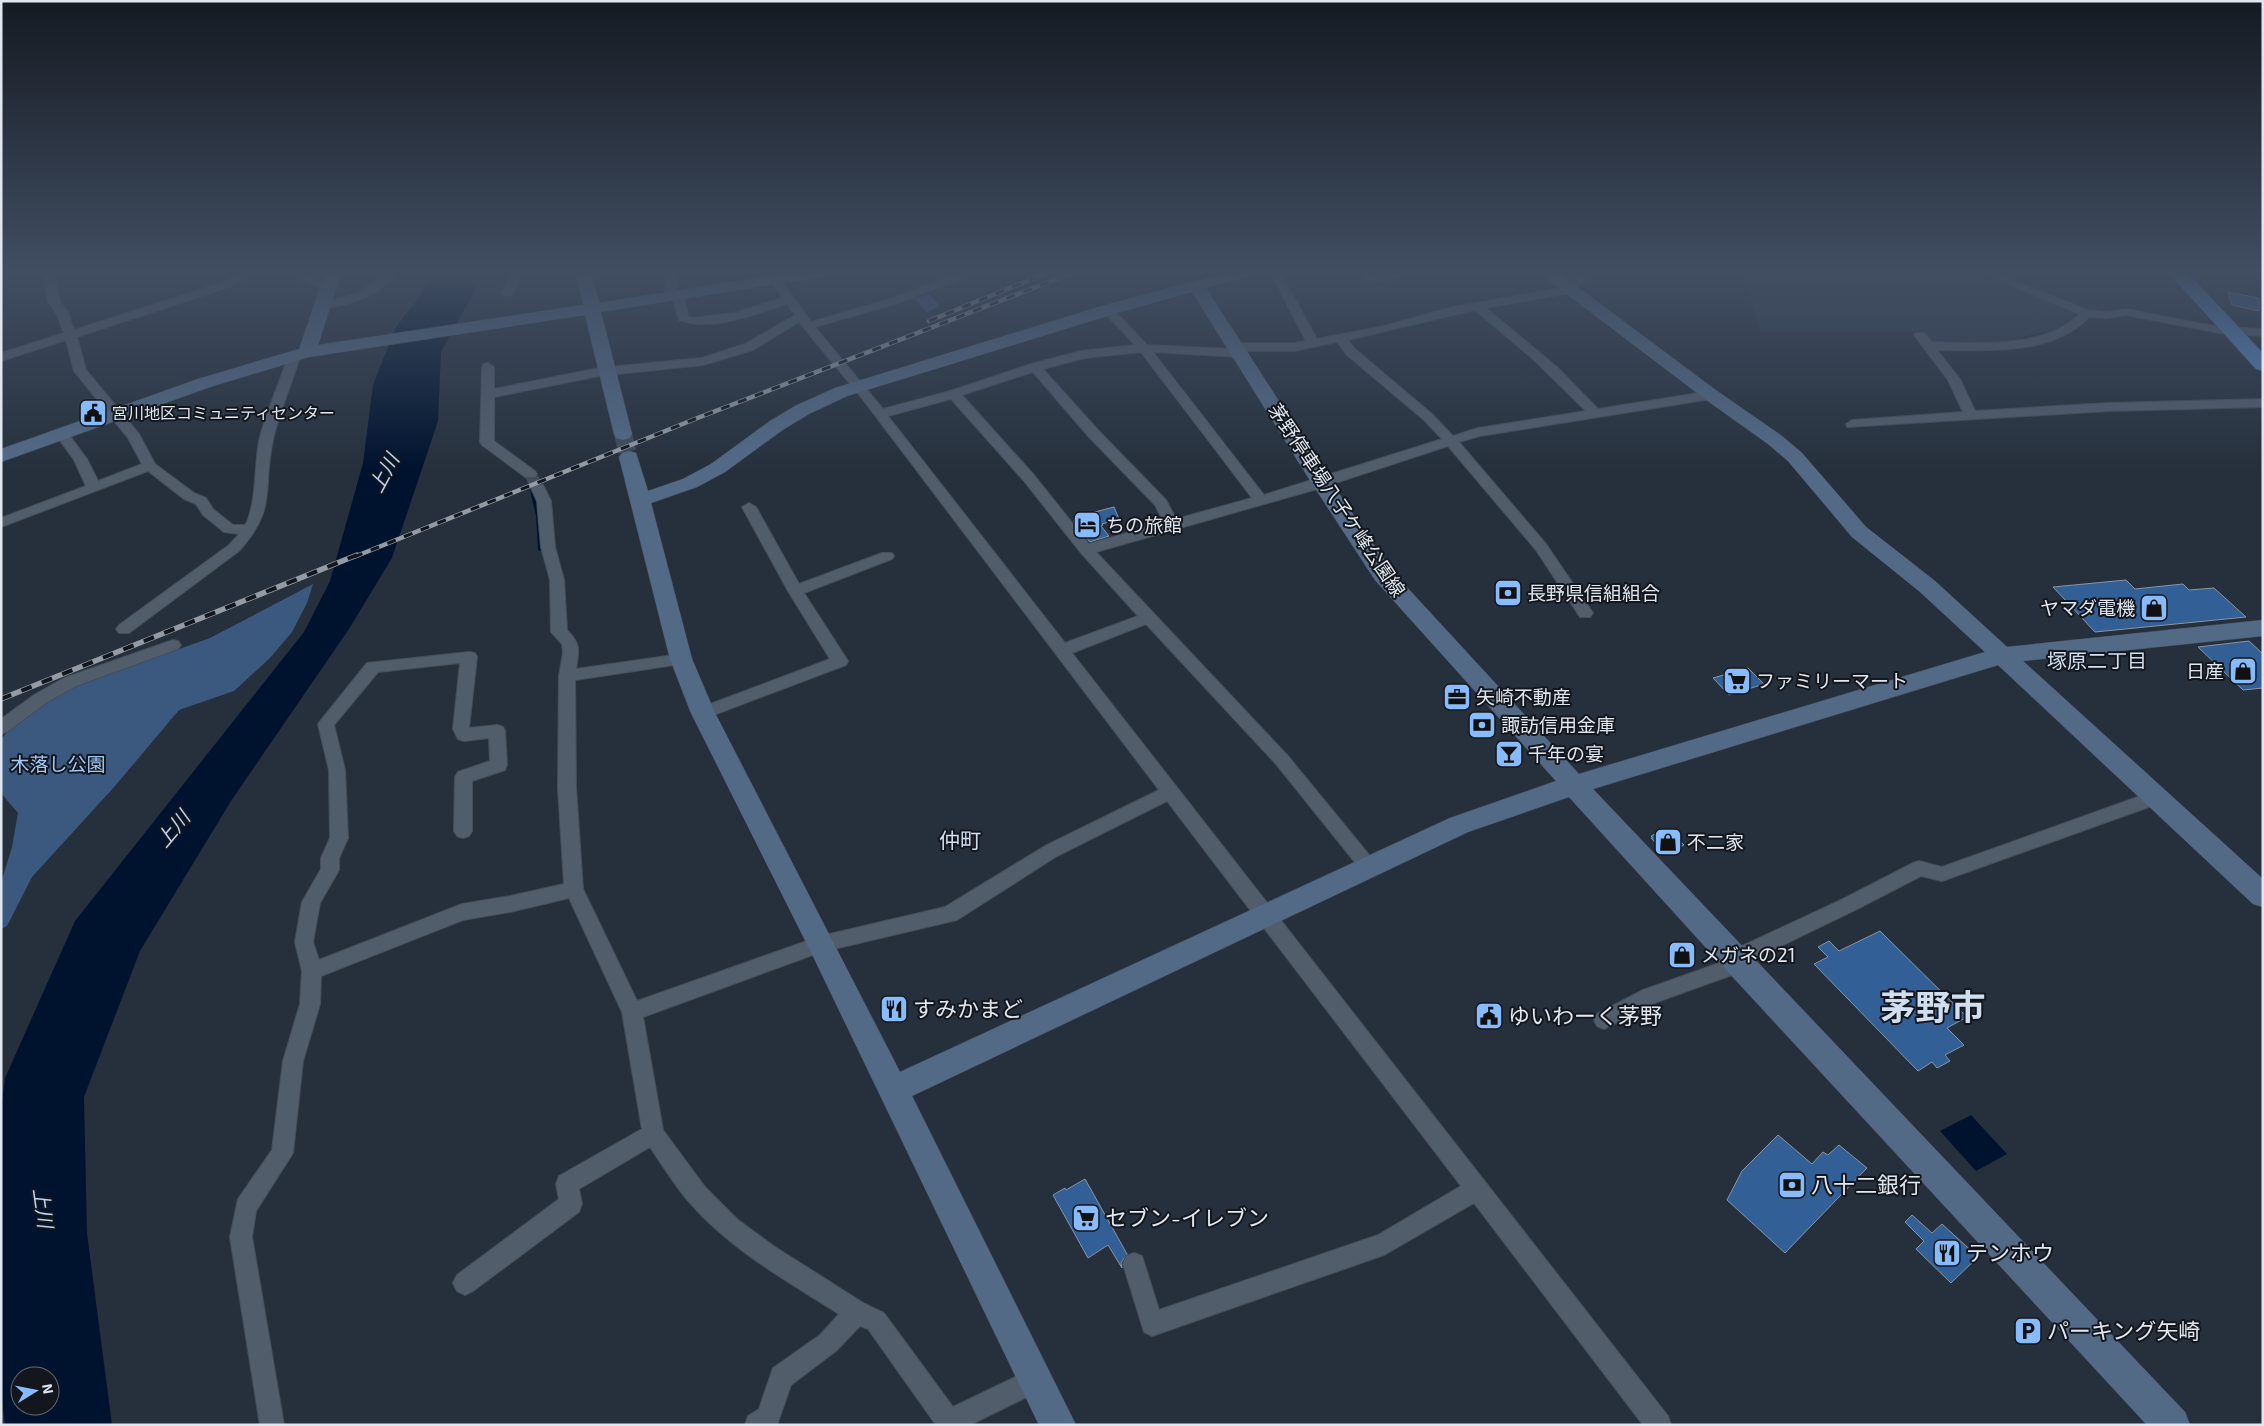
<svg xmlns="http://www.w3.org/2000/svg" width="2264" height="1426" font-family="'Exo 2','Noto Sans JP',sans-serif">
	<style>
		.built { fill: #2d3b4c }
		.green { fill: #3b597f }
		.water { fill: #00132e; fill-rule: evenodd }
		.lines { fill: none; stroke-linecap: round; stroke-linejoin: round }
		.stream { stroke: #00132e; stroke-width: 4 }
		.building { fill: #325f96; stroke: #8895a5 }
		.street-tunnel { stroke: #424b58; stroke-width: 12; stroke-dasharray: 12 6; stroke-linecap: butt }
		.secondary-tunnel { stroke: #424b58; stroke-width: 18; stroke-dasharray: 18 9; stroke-linecap: butt }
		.street-casing { stroke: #454e59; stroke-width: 2 }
		.secondary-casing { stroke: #454e59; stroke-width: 1 }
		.highway-casing { stroke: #454e59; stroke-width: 1 }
		.street { fill: #525d6c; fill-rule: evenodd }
		.secondary { fill: #536a87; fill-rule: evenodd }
		.highway { fill: #5587c7; fill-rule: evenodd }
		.rail-far1-casing { stroke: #939ba5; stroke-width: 4.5 }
		.rail-casing { stroke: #939ba5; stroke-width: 5.5 }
		.rail-far1 { stroke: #13171d; stroke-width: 3; stroke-dasharray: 9; stroke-linecap: butt }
		.rail { stroke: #13171d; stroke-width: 4; stroke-dasharray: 11; stroke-linecap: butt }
		.labels { text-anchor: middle; stroke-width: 4; stroke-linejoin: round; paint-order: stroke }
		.far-poi-label { font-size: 16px; fill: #e0e7f0; stroke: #13171d; text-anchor: start }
		.street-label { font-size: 19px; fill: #e0e7f0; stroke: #13171d }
		.poi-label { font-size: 19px; fill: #e0e7f0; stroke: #13171d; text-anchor: start }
		.park-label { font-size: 19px; fill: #a3c8f8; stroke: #13171d }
		.water-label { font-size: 20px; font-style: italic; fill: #bbd4f5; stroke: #13171d }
		.neighbourhood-label { font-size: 20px; fill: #d0deef; stroke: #13171d }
		.quarter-label { font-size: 21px; fill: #d0deef; stroke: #13171d }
		.near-poi-label { font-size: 22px; fill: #e0e7f0; stroke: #13171d; text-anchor: start }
		.near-town-label { font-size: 35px; font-weight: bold; fill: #d0deef; stroke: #13171d }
	</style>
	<rect width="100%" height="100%" fill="#26303d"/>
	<path class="built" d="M 1742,270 L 1971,270 L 2072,311 L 2075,314 L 2058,328 L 2003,342 L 1933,342 L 1923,332 L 1761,332 Z"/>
	<path class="green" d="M 929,294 L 940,306 L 927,312 L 915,299 Z
		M 313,584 L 307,603 L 292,632 L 270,658 L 234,691 L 179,710 L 115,786 L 32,877 L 7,926 L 1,929 L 1,883 L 12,847 L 18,813 L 1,793 L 1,739 L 12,727 L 64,690 L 210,638 Z"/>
	<path class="water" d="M 434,270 L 486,270 L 441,352 L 438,421 L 392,558 L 349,629 L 231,801 L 140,951 L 84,1097 L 87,1233 L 112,1425 L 5,1425 L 1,1392 L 1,1109 L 5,1078 L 75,921 L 304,632 L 330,581 L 363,463 L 373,385 L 396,327 L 417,300 ZM 20,1376 L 50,1376 L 50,1406 L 20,1406 Z
		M 1971,1115 L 2007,1154 L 1976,1171 L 1940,1131 Z"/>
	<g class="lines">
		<path class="stream" d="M 532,490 L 538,516 L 540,549"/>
	</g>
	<path class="building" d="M 2228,292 L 2259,298 L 2259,311 L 2232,305 Z
		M 1114,507 L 1119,519 L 1102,524 L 1103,525 L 1101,526 L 1109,536 L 1096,540 L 1090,542 L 1073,521 L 1092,515 L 1091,513 Z
		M 2126,580 L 2135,589 L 2183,584 L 2189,590 L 2214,588 L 2246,617 L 2095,632 L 2053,587 Z
		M 2249,641 L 2263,654 L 2263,688 L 2243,690 L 2198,647 Z
		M 1748,668 L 1764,684 L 1729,695 L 1713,678 Z
		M 1666,829 L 1669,830 L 1684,845 L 1668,853 L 1664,852 L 1651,838 L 1653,838 L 1651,836 Z
		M 1880,931 L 1967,1017 L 1947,1028 L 1964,1045 L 1945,1055 L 1950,1061 L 1937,1068 L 1932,1062 L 1918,1071 L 1814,964 L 1828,957 L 1818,947 L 1829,941 L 1839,951 Z
		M 1778,1135 L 1812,1164 L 1823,1152 L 1828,1155 L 1839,1145 L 1867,1168 L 1785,1253 L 1727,1200 L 1742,1171 Z
		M 1085,1179 L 1127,1254 L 1121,1263 L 1122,1268 L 1108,1245 L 1088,1258 L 1053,1195 L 1065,1188 L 1066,1190 Z
		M 1912,1215 L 1932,1233 L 1942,1224 L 1978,1257 L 1951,1283 L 1916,1249 L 1924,1241 L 1905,1222 Z"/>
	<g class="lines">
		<path class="street-tunnel" d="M 530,474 L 538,488"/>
		<path class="secondary-tunnel" d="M 623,434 L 629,457"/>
		<g class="street-casing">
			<path id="street" d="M 43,270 L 53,270 L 60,302 L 68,312 L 74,330 L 221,283 L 247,270 L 259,270 L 258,272 L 229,287 L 77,337 L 86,370 L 139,434 L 155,464 L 194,493 L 206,498 L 213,509 L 233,525 L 245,525 L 247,522 C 257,496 254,469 259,441 C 266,412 279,385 288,356 L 294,352 L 300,356 C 292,384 279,412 273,440 C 262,490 278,508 239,551 L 129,633 L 119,633 L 116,629 L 119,625 L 229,545 L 239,534 L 224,532 L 203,515 L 196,504 L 184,499 L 148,471 L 1,527 L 1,518 L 86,486 L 74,460 L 56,435 L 57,432 L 67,432 L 87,459 L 98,481 L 142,464 L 128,438 L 74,371 L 66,340 L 1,361 L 1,353 L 64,333 L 56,313 L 48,302 Z
				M 278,270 L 292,270 L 334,287 L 332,289 L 324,289 Z
				M 390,270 L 401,270 C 381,296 353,304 322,309 L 316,306 L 318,304 L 359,293 Z
				M 515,270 L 525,270 L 511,295 L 503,295 L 501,293 Z
				M 666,270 L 676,270 L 677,291 L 685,301 L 688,316 L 693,318 L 733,313 L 783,298 L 770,280 L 776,277 L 780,278 L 811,322 L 890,299 L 967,270 L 981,270 L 980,272 L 898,303 L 815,327 L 883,409 L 950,391 L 1031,364 L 1081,351 L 1135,345 L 1102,310 L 1108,307 L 1112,308 L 1147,345 L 1231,349 L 1232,344 L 1236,343 L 1294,343 L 1306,341 L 1269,270 L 1279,270 L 1317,339 L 1384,326 L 1453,307 L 1561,288 L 1562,285 L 1590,270 L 1602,270 L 1601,272 L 1574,287 L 1577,290 L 1575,292 L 1486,308 L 1558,368 L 1598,409 L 1711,391 L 1715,392 L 1717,395 L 1715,398 L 1711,399 L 1480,436 L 1459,442 L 1546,544 L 1593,613 L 1590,617 L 1580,617 L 1536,550 L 1448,446 L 1317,489 L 1096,552 L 1288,756 L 1374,861 L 1377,866 L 1374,871 L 1368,873 L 1362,871 L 1276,764 L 1146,624 L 1072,653 L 1668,1416 L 1671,1425 L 1643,1425 L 1474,1203 L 1384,1255 L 1152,1336 L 1144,1332 L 1123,1264 L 1126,1256 L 1134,1253 L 1142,1256 L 1159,1310 L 1378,1235 L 1461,1186 L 1167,801 L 1057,856 L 957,920 L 821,952 L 643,1017 L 663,1130 L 705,1187 L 737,1219 L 775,1247 L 865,1304 L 884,1313 L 953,1407 L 1036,1367 L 1045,1370 L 1048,1379 L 1045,1388 L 970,1425 L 936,1425 L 868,1329 L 860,1326 L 836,1351 L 791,1385 L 777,1425 L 745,1425 L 748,1416 L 759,1409 L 773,1368 L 820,1335 L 839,1314 C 787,1281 731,1250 690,1203 C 675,1186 663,1166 650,1147 L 579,1189 L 582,1204 L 579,1212 L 473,1291 L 465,1295 L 457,1291 L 453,1283 L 457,1275 L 559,1199 L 556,1184 L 559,1176 L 642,1129 L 622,1012 L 569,898 L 510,912 L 463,920 L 321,976 L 320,1004 L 303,1061 L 293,1153 L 256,1211 L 252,1237 L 284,1425 L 260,1425 L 230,1237 L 238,1199 L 272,1150 L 283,1061 L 300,1004 L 302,971 L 295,942 L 302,902 L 321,869 L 321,858 L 330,838 L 329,770 L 318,724 L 367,663 L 469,652 L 475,653 L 477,657 L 469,728 L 497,725 L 503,727 L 505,731 L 507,765 L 505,770 L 472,781 L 472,831 L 469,836 L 463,838 L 457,836 L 454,831 L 455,777 L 458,772 L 490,761 L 489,738 L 464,741 L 458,739 L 453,729 L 460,663 L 378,672 L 334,725 L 345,770 L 348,838 L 339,858 L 339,870 L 320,903 L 313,942 L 319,960 L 462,904 L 510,896 L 564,884 L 558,788 L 559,676 L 563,653 L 562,644 L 551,632 L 550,580 L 541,547 L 537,501 L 531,488 L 533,485 L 543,485 L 551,501 L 555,547 L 564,580 L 567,630 C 581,644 579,650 576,669 L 681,654 L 687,655 L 689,659 L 687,663 L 681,664 L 575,680 L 576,788 L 583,889 L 637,1001 L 821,936 L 945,907 L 1045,846 L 1159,790 L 861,397 L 799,322 L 753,350 L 703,365 L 599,376 L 494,397 L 494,441 L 535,471 L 537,474 L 535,477 L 525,477 L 482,445 L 480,442 L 482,367 L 484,364 L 488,363 L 494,367 L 494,389 L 599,368 L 702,358 L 745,344 L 795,315 L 787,304 C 754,314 713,333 679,320 L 674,302 L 665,292 ZM 1475,310 L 1534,360 L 1586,411 L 1478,428 L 1453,436 L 1432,414 L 1355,349 L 1348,340 ZM 1337,342 L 1347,355 L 1424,420 L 1442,439 L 1264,495 L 1153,352 L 1239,357 L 1243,356 L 1245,353 L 1243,351 L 1294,351 ZM 1141,352 L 1252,498 L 1176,519 L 1166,500 L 1098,430 L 1043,369 L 1085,358 ZM 1033,372 L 1088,436 L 1155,505 L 1164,522 L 1089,544 L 1034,475 L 962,395 ZM 951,399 L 1024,481 L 1081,553 L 1138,616 L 1065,643 L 888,416 Z
				M 1353,270 L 1364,270 L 1373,276 L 1403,270 L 1421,270 L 1420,272 L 1371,283 Z
				M 1975,270 L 1988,270 L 2088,310 L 2107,312 L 2126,309 L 2219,327 L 2263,329 L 2263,336 L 2219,333 L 2126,315 L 2107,318 L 2089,317 C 2053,356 1986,350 1937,350 L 1960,379 L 1975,411 L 2109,403 L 2263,399 L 2263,407 L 2109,411 L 1847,427 L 1846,424 L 1852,420 L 1963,412 L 1948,380 L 1914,335 L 1916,333 L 1924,333 L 1932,342 C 1977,343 2046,349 2079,314 Z
				M 2232,270 L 2263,272 L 2263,278 L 2233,272 Z
				M 749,503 L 756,507 L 799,584 L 882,553 L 892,553 L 894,556 L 892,559 L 804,593 L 848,661 L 846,665 L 703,719 L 697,717 L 695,713 L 697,709 L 830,659 L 788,591 L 742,507 Z
				M 173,640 L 178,641 L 181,645 L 178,649 L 76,686 L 46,703 L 7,732 L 1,734 L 1,719 L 34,695 L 64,678 Z
				M 2157,790 L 2163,792 L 2166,797 L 2163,802 L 1942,881 L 1921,876 L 1857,909 L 1748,962 L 1746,970 L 1657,1002 L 1604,1029 L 1597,1026 L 1594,1020 L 1597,1014 L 1643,990 L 1725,961 L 1727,953 L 1843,899 L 1913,863 L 1919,861 L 1942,867 Z"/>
		</g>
		<g class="secondary-casing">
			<path id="secondary" d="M 326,270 L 342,270 L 318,345 L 583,305 L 575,270 L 591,270 L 599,303 L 804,270 L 839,270 L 837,273 L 831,275 L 601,312 L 632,434 L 630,438 L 623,440 L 616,438 L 614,434 L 585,315 L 309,357 L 210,387 L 1,462 L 1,449 L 198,379 L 299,349 Z
				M 1237,270 L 1261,270 L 1259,273 L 1206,288 L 1331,482 L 1391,570 L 1579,774 L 1985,652 L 1919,591 L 1852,537 L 1788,461 L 1768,444 L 1705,399 L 1539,273 L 1537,270 L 1555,270 L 1717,391 L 1782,436 L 1802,453 L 1866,527 L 1935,581 L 2007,647 L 2263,620 L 2263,636 L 2023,661 L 2263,879 L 2263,907 L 2253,904 L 1998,665 L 1593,789 L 2185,1412 L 2190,1425 L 2147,1425 L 1729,973 L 1569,797 L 1468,832 L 912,1096 L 1076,1425 L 1039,1425 L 811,952 L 691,713 L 670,659 L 619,457 L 622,453 L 629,451 L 636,453 L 648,491 L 683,479 L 711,464 L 770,421 L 795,406 L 835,388 L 1102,306 ZM 1192,292 L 1311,482 L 1375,580 L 1556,781 L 1450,818 L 900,1072 L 715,713 L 692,659 L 651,503 L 697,487 L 725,472 L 784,429 L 809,414 L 847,396 L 1114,314 Z"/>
		</g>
		<g class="highway-casing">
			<path id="highway" d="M 2166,270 L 2185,270 L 2263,353 L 2263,371 L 2256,369 Z"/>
		</g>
		<use href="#street" class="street"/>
		<use href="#secondary" class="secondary"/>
		<use href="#highway" class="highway"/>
		<g class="rail-far1-casing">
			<path id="rail-far1" d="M 929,321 L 1054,270
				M 354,557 L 695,419 L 1080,270"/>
		</g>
		<g class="rail-casing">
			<path id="rail" d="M 1,699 L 357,555"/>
		</g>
		<use href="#rail-far1" class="rail-far1"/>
		<use href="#rail" class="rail"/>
	</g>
	<linearGradient id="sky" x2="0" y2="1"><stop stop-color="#151a22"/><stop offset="0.58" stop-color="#414e62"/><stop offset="1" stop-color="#414e62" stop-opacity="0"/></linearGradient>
	<rect width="2264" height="469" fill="url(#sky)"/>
	<defs>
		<g id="civic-square" transform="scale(1.4375)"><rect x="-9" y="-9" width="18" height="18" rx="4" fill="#88bbfc" stroke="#13171d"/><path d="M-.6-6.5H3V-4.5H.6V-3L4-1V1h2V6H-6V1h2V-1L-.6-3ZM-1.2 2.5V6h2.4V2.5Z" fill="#111"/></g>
		<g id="hotel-square" transform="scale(1.4375)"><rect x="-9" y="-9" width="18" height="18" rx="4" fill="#88bbfc" stroke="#13171d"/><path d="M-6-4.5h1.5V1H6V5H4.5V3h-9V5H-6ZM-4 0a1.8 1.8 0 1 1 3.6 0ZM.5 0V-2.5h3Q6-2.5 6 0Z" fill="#111"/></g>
		<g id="bank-square" transform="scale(1.4375)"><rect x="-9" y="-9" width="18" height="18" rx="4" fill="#88bbfc" stroke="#13171d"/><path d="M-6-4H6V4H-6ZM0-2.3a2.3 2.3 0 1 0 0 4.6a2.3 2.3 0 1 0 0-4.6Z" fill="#111"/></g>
		<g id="shop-square" transform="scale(1.4375)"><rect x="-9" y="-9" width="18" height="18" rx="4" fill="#88bbfc" stroke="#13171d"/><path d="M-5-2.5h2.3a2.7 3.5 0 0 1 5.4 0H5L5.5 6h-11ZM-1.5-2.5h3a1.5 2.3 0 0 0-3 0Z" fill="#111"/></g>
		<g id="supermarket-square" transform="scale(1.4375)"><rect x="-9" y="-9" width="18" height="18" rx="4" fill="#88bbfc" stroke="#13171d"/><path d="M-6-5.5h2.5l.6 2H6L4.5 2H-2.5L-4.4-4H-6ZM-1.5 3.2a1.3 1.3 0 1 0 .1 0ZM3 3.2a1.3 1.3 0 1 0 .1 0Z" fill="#111"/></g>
		<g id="office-square" transform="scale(1.4375)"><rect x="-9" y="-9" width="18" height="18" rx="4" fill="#88bbfc" stroke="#13171d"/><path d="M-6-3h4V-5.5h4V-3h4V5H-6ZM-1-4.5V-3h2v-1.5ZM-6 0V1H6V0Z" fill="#111"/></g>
		<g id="bar-square" transform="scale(1.4375)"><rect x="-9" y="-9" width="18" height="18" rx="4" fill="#88bbfc" stroke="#13171d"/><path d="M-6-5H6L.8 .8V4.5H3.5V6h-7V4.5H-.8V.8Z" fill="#111"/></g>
		<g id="restaurant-square" transform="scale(1.4375)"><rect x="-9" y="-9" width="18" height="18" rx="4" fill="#88bbfc" stroke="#13171d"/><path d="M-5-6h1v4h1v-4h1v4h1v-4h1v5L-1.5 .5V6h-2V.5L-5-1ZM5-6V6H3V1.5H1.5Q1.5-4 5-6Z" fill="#111"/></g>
		<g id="parking-square" transform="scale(1.4375)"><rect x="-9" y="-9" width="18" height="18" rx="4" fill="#88bbfc" stroke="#13171d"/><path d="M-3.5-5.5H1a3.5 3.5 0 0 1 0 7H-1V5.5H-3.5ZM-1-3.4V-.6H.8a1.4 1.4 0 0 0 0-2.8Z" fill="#111"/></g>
	</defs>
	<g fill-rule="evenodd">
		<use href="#civic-square" x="93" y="413"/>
		<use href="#hotel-square" x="1087" y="525"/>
		<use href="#bank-square" x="1508" y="593"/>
		<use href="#shop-square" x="2154" y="608"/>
		<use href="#shop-square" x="2243" y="671"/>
		<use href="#supermarket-square" x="1737" y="681"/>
		<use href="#office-square" x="1457" y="697"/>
		<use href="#bank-square" x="1482" y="725"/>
		<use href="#bar-square" x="1509" y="754"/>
		<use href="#shop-square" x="1668" y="842"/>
		<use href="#shop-square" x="1682" y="955"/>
		<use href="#restaurant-square" x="894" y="1009"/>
		<use href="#civic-square" x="1489" y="1016"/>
		<use href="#bank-square" x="1792" y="1185"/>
		<use href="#supermarket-square" x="1086" y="1218"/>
		<use href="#restaurant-square" x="1947" y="1253"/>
		<use href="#parking-square" x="2028" y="1331"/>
	</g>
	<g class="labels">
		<g class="far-poi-label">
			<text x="112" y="419">宮川地区コミュニティセンター</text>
		</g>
		<g class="street-label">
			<text transform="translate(1337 500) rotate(56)" y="7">茅野停車場八子ケ峰公園線</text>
		</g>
		<g class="poi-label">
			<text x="1106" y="532">ちの旅館</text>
			<text x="1527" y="600">長野県信組組合</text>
			<text x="2135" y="615" text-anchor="end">ヤマダ電機</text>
			<text x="2224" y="678" text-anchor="end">日産</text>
			<text x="1756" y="688">ファミリーマート</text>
			<text x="1476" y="704">矢崎不動産</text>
			<text x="1501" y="732">諏訪信用金庫</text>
			<text x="1528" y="761">千年の宴</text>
			<text x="1687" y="849">不二家</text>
			<text x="1701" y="962">メガネの21</text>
		</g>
		<g class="park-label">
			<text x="58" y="771">木落し公園</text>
		</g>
		<g class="water-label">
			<text transform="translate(384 473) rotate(-62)" y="7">上川</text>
			<text transform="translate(173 829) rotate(-50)" y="7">上川</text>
			<text transform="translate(43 1208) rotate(82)" y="7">上川</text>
		</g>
		<g class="neighbourhood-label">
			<text x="2097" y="668">塚原二丁目</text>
		</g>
		<g class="quarter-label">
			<text x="960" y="848">仲町</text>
		</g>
		<g class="near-poi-label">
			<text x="913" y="1017">すみかまど</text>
			<text x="1508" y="1024">ゆいわーく茅野</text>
			<text x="1811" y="1193">八十二銀行</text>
			<text x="1105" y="1226">セブン-イレブン</text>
			<text x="1966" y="1261">テンホウ</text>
			<text x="2047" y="1339">パーキング矢崎</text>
		</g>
		<g class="near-town-label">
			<text x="1933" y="1020">茅野市</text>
		</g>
	</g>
	<rect width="2264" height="1426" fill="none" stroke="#e0e7f0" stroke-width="5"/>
	<g transform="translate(35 1391) rotate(80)"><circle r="24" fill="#13171d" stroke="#656a71"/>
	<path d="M0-4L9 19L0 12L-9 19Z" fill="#88bbfc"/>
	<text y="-8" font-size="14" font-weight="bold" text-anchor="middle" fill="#e0e7f0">N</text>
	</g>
</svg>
